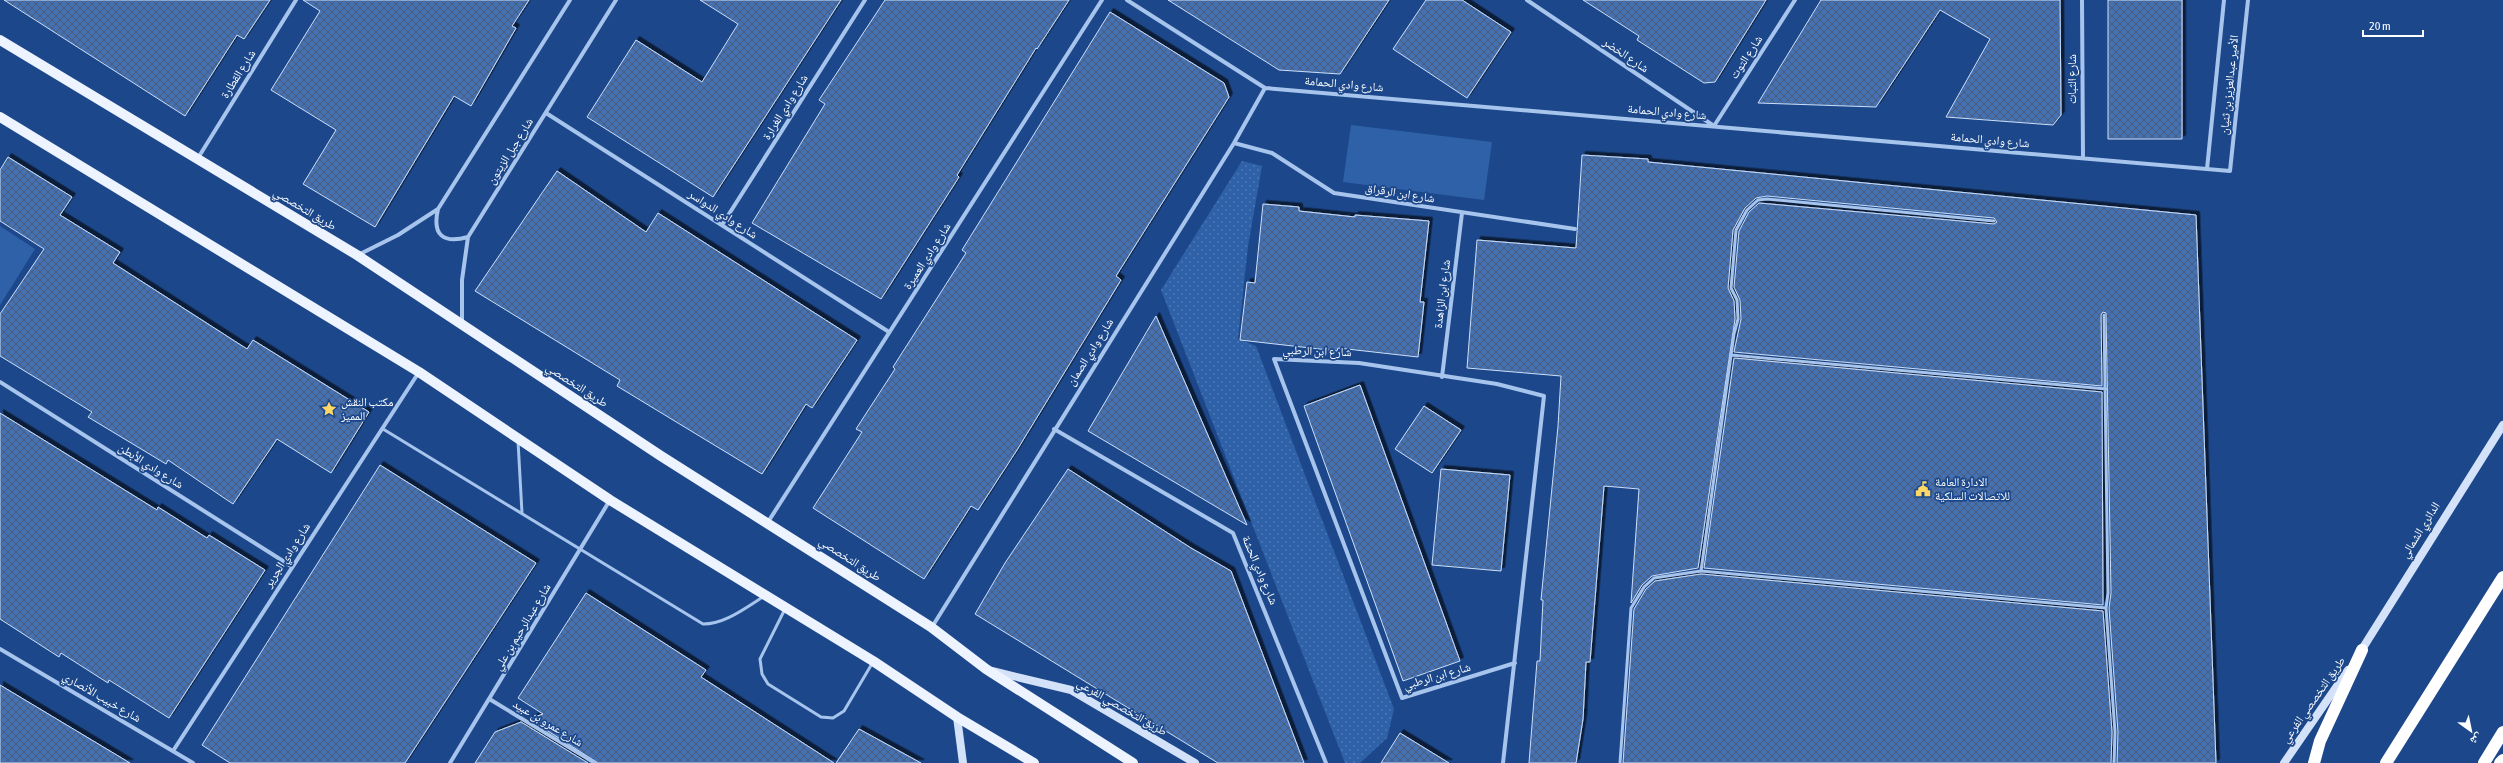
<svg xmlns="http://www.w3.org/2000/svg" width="2503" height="763" font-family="'Asap Condensed','Noto Naskh Arabic',sans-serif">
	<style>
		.park { fill: url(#park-dots) }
		.garden { fill: #2f61a9 }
		.building { fill: url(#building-cross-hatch); stroke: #cddff9; filter: url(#shadow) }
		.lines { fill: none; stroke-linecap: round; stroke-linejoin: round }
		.lane { stroke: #a7c4ed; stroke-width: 3 }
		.street { stroke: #a7c4ed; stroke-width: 4 }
		.secondary { stroke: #d4e2f9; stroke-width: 8 }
		.primary { stroke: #edf3ff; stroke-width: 10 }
		.highway { stroke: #fff; stroke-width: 12 }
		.labels { text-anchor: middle; stroke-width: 3.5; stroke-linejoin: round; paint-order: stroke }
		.street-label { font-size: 12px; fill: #fff; stroke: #1c488b }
		.poi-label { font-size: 12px; fill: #fff; stroke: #1c488b; text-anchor: start }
	</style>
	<defs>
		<pattern id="park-dots" width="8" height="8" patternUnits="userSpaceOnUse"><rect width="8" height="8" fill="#2f61a9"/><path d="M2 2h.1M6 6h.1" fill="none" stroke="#4e79b6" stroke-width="1.8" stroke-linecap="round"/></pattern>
		<pattern id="building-cross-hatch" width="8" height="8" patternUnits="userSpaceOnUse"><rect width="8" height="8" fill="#4471b3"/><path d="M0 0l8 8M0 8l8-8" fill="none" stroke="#485d7a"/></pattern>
		<filter id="shadow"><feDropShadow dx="3.5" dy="-3.5" stdDeviation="0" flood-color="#0009"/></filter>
	</defs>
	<rect width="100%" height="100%" fill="#1c488b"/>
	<path class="park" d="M 1242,161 L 1262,166 L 1248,246 L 1238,339 L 1256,346 L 1394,709 L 1387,738 L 1360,763 L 1345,763 L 1161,290 Z"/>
	<path class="garden" d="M 1351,125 L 1492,142 L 1484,200 L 1343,182 Z
		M 0,226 L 35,249 L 0,305 Z"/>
	<path class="building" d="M 4,0 L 270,0 L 244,39 L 237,35 L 185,116 Z
		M 303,0 L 529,0 L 512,26 L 516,28 L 471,106 L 454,96 L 375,227 L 303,184 L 336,130 L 271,90 L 320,11 Z
		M 700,0 L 841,0 L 713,197 L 587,117 L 636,40 L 702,82 L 738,24 Z
		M 885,0 L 1069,0 L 1037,49 L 1036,48 L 957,175 L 959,177 L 881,299 L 752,223 L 825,104 L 819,100 Z
		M 1168,0 L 1389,0 L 1340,74 L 1279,70 Z
		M 1426,0 L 1462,0 L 1511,32 L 1467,98 L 1393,49 Z
		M 1583,0 L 1766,0 L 1715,82 L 1704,83 L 1637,40 L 1639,36 Z
		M 1821,0 L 2060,0 L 2061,115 L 2053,125 L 1946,117 L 1990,39 L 1940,10 L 1876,107 L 1758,103 Z
		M 2108,0 L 2182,0 L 2182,139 L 2108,139 Z
		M 1110,12 L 1224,83 L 1229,97 L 1116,276 L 1121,280 L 1017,450 L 978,510 L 971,506 L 924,579 L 813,508 L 862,432 L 856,429 L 895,369 L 893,367 L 966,253 L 962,250 Z
		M 1582,155 L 1648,159 L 1648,162 L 2196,215 L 2216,763 L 2117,763 L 2118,732 L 2109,608 L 2111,593 L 2106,313 L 2103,312 L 2101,315 L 2102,386 L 1734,352 L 1741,319 L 1740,300 L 1734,287 L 1739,231 L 1749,212 L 1759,203 L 1994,224 L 1997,222 L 1994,218 L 1767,196 L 1756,198 L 1745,208 L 1733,230 L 1728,288 L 1734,301 L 1735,319 L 1698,568 L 1652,576 L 1642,585 L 1631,603 L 1639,489 L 1604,486 L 1590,662 L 1586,662 L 1583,719 L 1576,763 L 1529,763 L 1537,661 L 1540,661 L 1543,600 L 1541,600 L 1558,426 L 1561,376 L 1467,368 L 1477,240 L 1576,248 Z
		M 8,157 L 72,197 L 60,215 L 120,252 L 113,263 L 247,349 L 253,340 L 369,412 L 331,473 L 277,439 L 233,504 L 168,460 L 166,464 L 88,417 L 92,412 L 0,356 L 0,314 L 44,249 L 0,221 L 0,170 Z
		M 557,171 L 646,232 L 658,213 L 857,340 L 812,408 L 806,404 L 762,474 L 617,386 L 620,380 L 475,291 Z
		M 1263,204 L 1299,207 L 1299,211 L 1355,217 L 1355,215 L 1429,221 L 1420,302 L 1424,302 L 1418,357 L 1338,348 L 1337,351 L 1240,340 L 1247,282 L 1255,283 Z
		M 1156,316 L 1247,525 L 1088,431 Z
		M 1734,358 L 2102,392 L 2103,605 L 1704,568 Z
		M 1360,385 L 1460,661 L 1403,681 L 1304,406 Z
		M 1424,406 L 1461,430 L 1432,473 L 1395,449 Z
		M 0,413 L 157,510 L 158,507 L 207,538 L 209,535 L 265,570 L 169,718 L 109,680 L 108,683 L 61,653 L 59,657 L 0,619 Z
		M 380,465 L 536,563 L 405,763 L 230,763 L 202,745 Z
		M 1068,469 L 1191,548 L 1231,571 L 1304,763 L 1218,763 L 975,614 L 1005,563 Z
		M 1441,469 L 1510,475 L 1501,571 L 1432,565 Z
		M 1701,574 L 2103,611 L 2112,732 L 2111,763 L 1623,763 L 1634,609 L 1646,589 L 1655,581 Z
		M 586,593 L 706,670 L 701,677 L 834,763 L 598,763 L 529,719 L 543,714 L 518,698 Z
		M 0,685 L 130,763 L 0,763 Z
		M 521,722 L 588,763 L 475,763 L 495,732 Z
		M 859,729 L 921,763 L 836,763 Z
		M 1400,733 L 1449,763 L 1381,763 Z"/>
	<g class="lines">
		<path class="lane" d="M 1731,355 L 2106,389
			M 383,429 L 703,624 C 725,624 745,608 763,597
			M 518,441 L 522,513
			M 1701,571 L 2106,608 L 2108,593 L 2104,315
			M 2106,608 L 2115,732 L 2114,763
			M 785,609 L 760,659 L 762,674 L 768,684 L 821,717 L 833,718 L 844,711 L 873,662
			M 1620,763 L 1631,608 L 1644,587 L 1654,578 L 1701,571 L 1734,334 L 1738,319 L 1737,300 L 1731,288 L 1736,230 L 1747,210 L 1758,200 L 1767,199 L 1994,221"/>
		<path class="street" d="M 1127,0 L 1265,88 L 2230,171 L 2248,0
			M 1527,0 L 1714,126 L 1795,0
			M 2082,0 L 2083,158
			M 546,113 L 889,332
			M 1234,143 L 1272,153 L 1334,193 L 1575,229
			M 198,158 L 296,0
			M 2207,169 L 2224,0
			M 438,209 C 432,235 443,244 468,237
			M 722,225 L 865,0
			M 358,255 L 398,235 L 438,209 L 570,0
			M 462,324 L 462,280 L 468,237 L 616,0
			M 1442,377 L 1462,213
			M 0,382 L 291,566
			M 1054,429 L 1233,533 L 1326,763
			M 768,522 L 1102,0
			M 932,627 L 1234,143 L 1265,88
			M 0,649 L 193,763
			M 491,700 L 595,763
			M 173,751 L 419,372
			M 450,763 L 610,500
			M 1503,763 L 1544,396 L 1497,384 L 1359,363 L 1274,359 L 1402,698 L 1515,663"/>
		<path class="secondary" d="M 2359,654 L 2503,425
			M 992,671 L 1071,690 L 1195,763
			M 957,717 L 963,763
			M 2284,763 L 2348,670"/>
		<path class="primary" d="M 0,40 L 357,255 L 661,456 L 931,627 L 986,669 L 1133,763
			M 0,117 L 419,372 L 610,500 L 873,661 L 957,717 L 1034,763"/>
		<path class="highway" d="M 2314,763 L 2320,741 L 2362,650
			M 2386,763 L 2503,577
			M 2484,763 L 2503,732
			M 2500,763 L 2503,760"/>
	</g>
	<defs>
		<g id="sight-bare" transform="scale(1.2)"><path d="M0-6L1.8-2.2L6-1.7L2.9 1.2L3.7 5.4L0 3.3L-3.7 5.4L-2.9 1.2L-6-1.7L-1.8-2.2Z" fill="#fdd864" stroke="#1c488b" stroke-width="2.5" paint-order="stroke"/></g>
		<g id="civic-bare" transform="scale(1.2)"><path d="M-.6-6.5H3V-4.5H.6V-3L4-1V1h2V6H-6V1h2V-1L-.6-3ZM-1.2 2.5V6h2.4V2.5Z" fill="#fdd864" stroke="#1c488b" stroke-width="2.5" paint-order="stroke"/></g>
	</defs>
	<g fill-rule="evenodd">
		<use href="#sight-bare" x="329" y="409"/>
		<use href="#civic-bare" x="1923" y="489"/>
	</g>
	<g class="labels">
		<g class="street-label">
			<text transform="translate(1626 55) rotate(34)" y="4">شارع الخضر</text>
			<text transform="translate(1746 57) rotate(-57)" y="4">شارع التوت</text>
			<text transform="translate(238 74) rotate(-58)" y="4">شارع القطارة</text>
			<text transform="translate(2072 79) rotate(-90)" y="4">شارع الثبات</text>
			<text transform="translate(1344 84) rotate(5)" y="4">شارع وادي الحمامة</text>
			<text transform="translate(2229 85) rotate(-84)" y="4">الأمير عبدالعزيز بن ثنيان</text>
			<text transform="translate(785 107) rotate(-58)" y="4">شارع وادي الغرارة</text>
			<text transform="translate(1667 112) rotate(5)" y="4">شارع وادي الحمامة</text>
			<text transform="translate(1990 140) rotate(5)" y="4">شارع وادي الحمامة</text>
			<text transform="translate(510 151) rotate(-58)" y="4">شارع جبل الزيتون</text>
			<text transform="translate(1400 193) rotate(9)" y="4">شارع ابن الرقراق</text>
			<text transform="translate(305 209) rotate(31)" y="4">طريق التخصصي</text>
			<text transform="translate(723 214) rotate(33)" y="4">شارع وادي الدواسر</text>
			<text transform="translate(927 256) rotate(-57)" y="4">شارع وادي العميرة</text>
			<text transform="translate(1442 294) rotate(-83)" y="4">شارع ابن الزاهدة</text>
			<text transform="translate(1317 351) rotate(2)" y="4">شارع ابن الرطبي</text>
			<text transform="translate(1090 352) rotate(-58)" y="4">شارع وادي الصمان</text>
			<text transform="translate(577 385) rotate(33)" y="4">طريق التخصصي</text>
			<text transform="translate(151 466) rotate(32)" y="4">شارع وادي الأبطن</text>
			<text transform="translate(2420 530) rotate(-58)" y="4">الدائري الشمالي</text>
			<text transform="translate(287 555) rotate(-57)" y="4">شارع وادي الجرير</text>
			<text transform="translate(850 559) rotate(33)" y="4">طريق التخصصي</text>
			<text transform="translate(1260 570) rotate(67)" y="4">شارع وادي الحشة</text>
			<text transform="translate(522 627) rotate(-59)" y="4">شارع عبدالرحيم بن علي</text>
			<text transform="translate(1437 676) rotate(-16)" y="4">شارع ابن الرطبي</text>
			<text transform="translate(102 697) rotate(30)" y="4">شارع خبيب الأنصاري</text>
			<text transform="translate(2313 700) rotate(-55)" y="4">طريق التخصصي الفرعي</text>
			<text transform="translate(1122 707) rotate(30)" y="4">طريق التخصصي الفرعي</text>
			<text transform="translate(548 723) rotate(31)" y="4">شارع عمرو بن عبيد</text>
		</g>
		<g class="poi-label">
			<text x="341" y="406">مكتب النقش<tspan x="341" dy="14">المميز</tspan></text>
			<text x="1935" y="486">الادارة العامة<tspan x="1935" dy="14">للاتصالات السلكية</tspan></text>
		</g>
	</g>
	<g transform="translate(2471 731) rotate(147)" stroke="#1c488b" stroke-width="3" paint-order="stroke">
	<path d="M0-3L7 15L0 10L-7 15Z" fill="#ffffff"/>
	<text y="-6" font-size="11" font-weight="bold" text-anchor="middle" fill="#ffffff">ش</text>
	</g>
	<path d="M2363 30v6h60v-6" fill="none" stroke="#ffffff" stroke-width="2"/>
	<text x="2369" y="30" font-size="12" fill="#ffffff" stroke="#1c488b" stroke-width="3" paint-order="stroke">20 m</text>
</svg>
